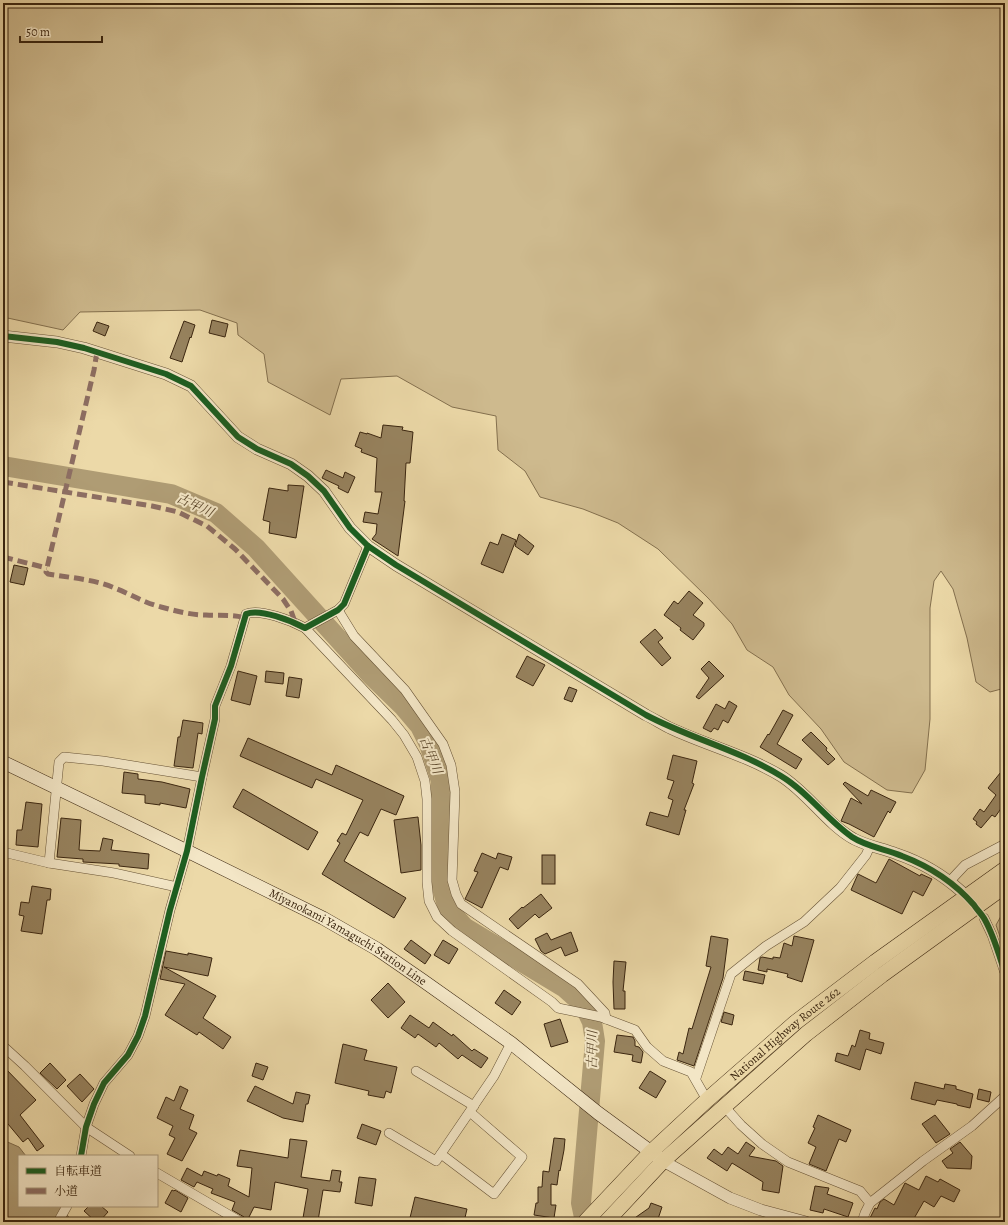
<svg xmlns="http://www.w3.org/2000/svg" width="1008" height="1225" viewBox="0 0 1008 1225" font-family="Alegreya,'Noto Serif JP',serif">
  <rect width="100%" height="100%" fill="#ecd9a8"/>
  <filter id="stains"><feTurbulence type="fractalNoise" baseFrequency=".005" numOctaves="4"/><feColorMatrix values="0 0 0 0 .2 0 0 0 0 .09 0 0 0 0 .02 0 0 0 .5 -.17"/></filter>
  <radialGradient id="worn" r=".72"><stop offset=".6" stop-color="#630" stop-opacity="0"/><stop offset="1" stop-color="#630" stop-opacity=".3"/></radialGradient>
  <g fill="#ceba8e" stroke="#84704e">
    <polygon points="3,3 1005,3 1005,688 990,692 976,682 967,638 953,589 941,571 934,581 930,608 930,719 925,770 912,793 887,790 844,762 821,729 789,695 773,667 747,650 732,624 708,598 658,549 618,523 583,509 540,497 525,471 498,450 496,416 452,407 397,376 341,379 330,415 268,382 264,354 238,335 237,323 200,310 80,312 63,330 3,317"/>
    <polygon points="1005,909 1005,951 996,925"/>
  </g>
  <polygon fill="#af9c74" stroke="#806c4c" points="3,1140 19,1147 26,1156 19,1156 19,1206 61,1206 72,1222 12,1222 3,1211"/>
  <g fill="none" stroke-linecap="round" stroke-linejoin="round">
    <polyline stroke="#af9c74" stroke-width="20" points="3,466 171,494 216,513 256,548 371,675 403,706 420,726 429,744 441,781 441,844 442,887 448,909 464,927 565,988 584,1005 592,1022 595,1041 581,1203 585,1222"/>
  </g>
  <g fill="#97835f" stroke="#3a250f">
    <polygon points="212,320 228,324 225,337 209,333"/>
    <polygon points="184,321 195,325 191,338 190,337 182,362 170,358"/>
    <polygon points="97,322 109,326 105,336 93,331"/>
    <polygon points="383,425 403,427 402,430 413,432 410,463 406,463 404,501 405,501 398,556 372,539 376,534 377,524 363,522 365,512 378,514 382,492 375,492 377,458 361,452 362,449 355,446 360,432 367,434 367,433 381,438"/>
    <polygon points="326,470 343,478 345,472 355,477 348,493 338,488 339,486 322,478"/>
    <polygon points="288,485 304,486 296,538 269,533 270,522 263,520 269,488 288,491"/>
    <polygon points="502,534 516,540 503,573 481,564 490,542 498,545"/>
    <polygon points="519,534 534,546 528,555 515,546"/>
    <polygon points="14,565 28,568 24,585 10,582"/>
    <polygon points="689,591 703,603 693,615 704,623 704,626 693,640 680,630 681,628 664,615 674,601 678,604"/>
    <polygon points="655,629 663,638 658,642 671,658 662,666 640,642"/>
    <polygon points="527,656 545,665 533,686 516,677"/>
    <polygon points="709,661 724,676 699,699 696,697 709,678 701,669"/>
    <polygon points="238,671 257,676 250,705 231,700"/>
    <polygon points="266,671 284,673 283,684 265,682"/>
    <polygon points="289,677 302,679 299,698 286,696"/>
    <polygon points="569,687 577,690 572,702 564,699"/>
    <polygon points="729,701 737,706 728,723 723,720 718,730 714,728 711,732 703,728 716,704 725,709"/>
    <polygon points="783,710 793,715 777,744 802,759 796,769 760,747 768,734 769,735"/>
    <polygon points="183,720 203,723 202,734 198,733 193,768 174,766 178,737 180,737"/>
    <polygon points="811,732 827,748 826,750 835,759 828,765 802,740"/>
    <polygon points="248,738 332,775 336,765 404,796 396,815 381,809 368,836 360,832 344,861 406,898 394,918 322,874 340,843 337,841 342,833 346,835 363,800 316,779 312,788 240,756"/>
    <polygon points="673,755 697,761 692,783 694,784 684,810 686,810 679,835 646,825 650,812 668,817 673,800 668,798 674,781 667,779"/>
    <polygon points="1005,767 1005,803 995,817 992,815 981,828 976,824 977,822 973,819 980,809 984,812 996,795 988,788"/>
    <polygon points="124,772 138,774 138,779 162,782 190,789 186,808 160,803 160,805 145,803 145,795 122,793"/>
    <polygon points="845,782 868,796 871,790 896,802 890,813 888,811 874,837 849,824 841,821 851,798 862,804 843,784"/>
    <polygon points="243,789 318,832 308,850 233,807"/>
    <polygon points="26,802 42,804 38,847 16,845 17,830 22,830"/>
    <polygon points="418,817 421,845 421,870 401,873 394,820"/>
    <polygon points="61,818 81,820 79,850 100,851 103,838 113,840 111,850 149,854 148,869 119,866 119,864 83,862 83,859 57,857"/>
    <polygon points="482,853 496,859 498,853 512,857 508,870 500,867 482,908 465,899 478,872 474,871"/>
    <rect x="542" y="855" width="13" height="29"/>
    <polygon points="889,859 920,876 921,874 932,879 923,896 913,891 902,914 851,890 858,874 876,883"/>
    <polygon points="32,886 51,889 50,900 47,900 42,934 21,931 24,916 19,915 21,902 29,903"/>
    <polygon points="541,894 552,908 539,918 535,914 518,929 509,919 522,907 523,908"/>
    <polygon points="571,932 578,951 565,956 561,947 545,954 541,951 535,939 547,933 551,940"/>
    <polygon points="711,936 728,939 723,978 694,1066 677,1060 679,1052 683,1054 689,1028 692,1029 711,967 706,966"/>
    <polygon points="794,936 814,940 802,982 787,977 788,974 767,969 767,972 758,970 760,958 762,957 773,959 773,957 780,958 784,943 792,946"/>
    <polygon points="411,940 431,955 425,964 404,949"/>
    <polygon points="443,940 458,949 449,964 434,955"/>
    <polygon points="166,951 188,955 188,953 212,958 208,976 164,967 216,996 203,1018 231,1037 223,1049 199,1032 197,1035 165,1015 185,984 160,979"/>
    <polygon points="614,961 626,962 623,991 625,991 625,1009 614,1009 613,982"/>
    <polygon points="745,971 765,975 763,984 743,980"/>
    <polygon points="388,983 405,1002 388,1018 371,1000"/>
    <polygon points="504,990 521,1002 512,1015 495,1003"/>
    <polygon points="724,1012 734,1015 732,1025 721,1022"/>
    <polygon points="410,1015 429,1028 433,1022 452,1036 453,1034 472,1051 474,1049 488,1058 481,1068 462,1055 458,1059 439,1043 436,1047 418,1034 415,1038 401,1028"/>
    <polygon points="560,1019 568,1042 551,1047 544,1024"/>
    <polygon points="860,1030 870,1033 869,1039 884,1043 881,1054 866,1049 860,1070 835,1061 837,1053 848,1056 852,1045 855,1047"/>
    <polygon points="617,1035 633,1037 635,1041 635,1046 639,1047 643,1052 641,1063 632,1061 633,1055 614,1052"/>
    <polygon points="343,1044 367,1050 364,1060 397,1067 391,1093 386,1091 384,1098 368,1095 369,1091 335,1083"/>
    <polygon points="50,1063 66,1080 57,1089 40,1073"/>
    <polygon points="256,1063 268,1067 263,1080 252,1076"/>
    <polygon points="3,1066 36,1100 20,1115 44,1146 37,1151 28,1138 23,1142 3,1118"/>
    <polygon points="650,1071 666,1081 656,1098 639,1088"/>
    <polygon points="80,1074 94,1089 82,1102 67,1086"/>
    <polygon points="915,1082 944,1089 945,1084 956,1086 956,1089 973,1094 970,1108 957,1105 957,1104 937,1100 935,1105 911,1099"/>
    <polygon points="180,1086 188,1090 180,1109 194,1115 189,1129 197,1133 182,1161 167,1154 175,1138 169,1135 173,1126 157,1118 166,1097 174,1101"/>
    <polygon points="255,1086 293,1104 296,1092 310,1095 308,1104 306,1104 303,1122 283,1118 247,1101"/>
    <polygon points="979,1089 991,1092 989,1102 977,1099"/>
    <polygon points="818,1115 851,1130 846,1142 839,1139 826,1171 809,1164 816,1147 808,1143 815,1128 813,1127"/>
    <polygon points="935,1115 950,1134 936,1143 922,1124"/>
    <polygon points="362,1124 381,1131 376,1145 357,1138"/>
    <polygon points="554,1138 565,1139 564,1150 560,1171 559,1170 557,1185 551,1184 551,1205 556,1205 554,1218 534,1215 536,1203 538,1203 538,1187 542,1187 543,1171 549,1172"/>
    <polygon points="290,1139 307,1141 301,1177 330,1181 332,1170 341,1171 339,1182 342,1182 340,1192 323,1190 318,1221 303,1218 308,1189 275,1182 271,1210 254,1207 247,1221 244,1217 232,1210 235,1202 211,1193 213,1189 197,1182 194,1187 181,1180 187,1168 202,1176 204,1171 217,1176 218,1174 230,1179 228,1186 249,1197 252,1168 237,1166 240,1150 288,1158"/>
    <polygon points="746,1142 755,1148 749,1156 776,1161 783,1166 779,1193 762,1190 763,1182 732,1163 727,1171 707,1158 714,1149 722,1155 728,1147 738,1154"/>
    <polygon points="960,1142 972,1156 971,1169 947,1168 942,1161 953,1153 950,1149"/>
    <polygon points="926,1176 938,1182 940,1179 960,1190 954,1202 941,1196 934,1207 924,1201 912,1222 874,1222 869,1220 875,1208 877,1209 880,1202 884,1199 894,1205 905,1183 919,1190"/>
    <polygon points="359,1177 376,1179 372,1206 355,1203"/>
    <polygon points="815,1186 829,1188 827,1194 853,1203 848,1217 824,1209 823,1213 810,1210"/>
    <polygon points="172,1190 174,1191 175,1190 188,1198 181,1212 165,1203"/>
    <polygon points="415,1197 467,1209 464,1222 409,1222"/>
    <polygon points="651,1203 662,1207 657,1222 629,1222 649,1208"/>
    <polygon points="89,1206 101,1206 108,1212 99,1222 96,1222 84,1211"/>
  </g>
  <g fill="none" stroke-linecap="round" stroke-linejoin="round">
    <defs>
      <g id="minor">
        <polyline points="338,610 354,636 405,690 443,744 451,765 455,792 452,880 456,894 461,904 578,984 605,1013 606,1019"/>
        <polyline points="305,628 392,720 404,735 417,757 425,781 427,799 427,882 429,901 437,917 452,931 552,1002 558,1008 601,1017 635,1030 647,1047 663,1061 691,1072 707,1100"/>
        <polyline points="3,852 49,863 114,873 177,887"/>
        <polyline points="49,863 59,762 64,757 103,761 202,777"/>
        <polyline points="950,881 965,865 1005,844"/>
        <polyline points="984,918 992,935 1005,973"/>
        <polyline points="3,1046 25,1066 86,1127 130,1156"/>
        <polyline points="416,1071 474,1106"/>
        <polyline points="696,1078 731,974 766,946 804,922 840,888 866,855 870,846"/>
        <polyline points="724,1106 741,1125 762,1144 788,1162 860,1191 870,1203"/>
        <polyline points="389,1133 436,1161 494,1076 511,1043"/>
        <polyline points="441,1154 494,1194 522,1157 470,1112"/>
        <path d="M81 1156 86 1127 94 1104 104 1083 128 1055 138 1036 145 1016 170 910 187 851 202 777 215 719V706L231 666 246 614C260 608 292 621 305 628L338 610 344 604 368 546"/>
        <polyline points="157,1173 241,1222"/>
        <polyline points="58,1222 67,1206"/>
        <polyline points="862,1222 865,1213 870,1203 923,1161 972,1126 1005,1096"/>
      </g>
      <g id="tertiary">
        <path d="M3 336 57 342 84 348 166 374 191 386 238 437 257 449 291 464 308 476 324 491 350 528 368 546 396 565 646 715C654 719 662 724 670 728 706 745 746 755 781 776 808 793 827 824 854 839 870 847 882 848 897 854 921 862 943 875 962 892"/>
        <polyline points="663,1161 730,1198 761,1210 806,1222"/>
      </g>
      <g id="secondary">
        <path id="s1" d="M3 762 187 851 323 918 377 949 422 980 511 1043 598 1113 658 1157"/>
      </g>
      <g id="trunk">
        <path id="s2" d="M585 1222 651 1152 707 1100 796 1022 875 962 1005 869"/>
        <polyline points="606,1222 663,1161 806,1034 882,975 1005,886"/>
      </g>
    </defs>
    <use href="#minor" stroke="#665235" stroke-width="10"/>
    <use href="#tertiary" stroke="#665235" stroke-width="12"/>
    <use href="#secondary" stroke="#3a250f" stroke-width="14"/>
    <use href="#trunk" stroke="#3a250f" stroke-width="16"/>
    <use href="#minor" stroke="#f3e6c6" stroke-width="9"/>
    <use href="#tertiary" stroke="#f3e6c6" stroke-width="11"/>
    <use href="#secondary" stroke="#f3e6c6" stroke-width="13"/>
    <use href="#trunk" stroke="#ecd9a8" stroke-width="15"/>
    <g stroke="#8d6e63" stroke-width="5" stroke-dasharray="10 5" stroke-linecap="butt">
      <path d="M97 352 94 370 46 572 48 574C71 578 95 579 117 589 132 595 145 603 161 607 176 611 191 615 206 615 219 616 233 614 245 618"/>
      <polyline points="3,482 152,506 178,512 207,526 235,549 283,599 291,611 295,622"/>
      <polyline points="3,557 47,568"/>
    </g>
    <defs>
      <g id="cycleway">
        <path d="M3 336 57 342 84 348 166 374 191 386 238 437 257 449 291 464 308 476 324 491 350 528 368 546 396 565 646 715C689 738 739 750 781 776 808 792 826 819 852 837 867 847 886 849 902 856 931 867 954 882 974 905 977 910 982 914 985 920 994 936 999 955 1005 973"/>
        <path d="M81 1156 86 1127 94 1104 104 1083 128 1055 138 1036 145 1016 170 910 187 851 202 777 215 719V706L231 666 246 614C260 608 292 621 305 628L338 610 344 604 368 546"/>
      </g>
    </defs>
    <use href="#cycleway" stroke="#f3e6c6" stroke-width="8"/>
    <use href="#cycleway" stroke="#1b5e20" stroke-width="6"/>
  </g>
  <g text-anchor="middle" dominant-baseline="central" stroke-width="4" stroke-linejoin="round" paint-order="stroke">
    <g font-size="12" fill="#3a250f" stroke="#f3e6c6">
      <text stroke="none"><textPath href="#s1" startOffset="387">Miyanokami Yamaguchi Station Line</textPath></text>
      <text stroke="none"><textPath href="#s2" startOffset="275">National Highway Route 262</textPath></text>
    </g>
    <g font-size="13" font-style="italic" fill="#5d492d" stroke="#f3e6c6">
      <text transform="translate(195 505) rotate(25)">古甲川</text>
      <text transform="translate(431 755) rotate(68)">古甲川</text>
      <text transform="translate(592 1050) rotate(-89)">古甲川</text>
    </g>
  </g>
  <rect width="1008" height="1225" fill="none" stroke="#ecd9a8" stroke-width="16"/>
  <rect x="4" y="4" width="1000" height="1217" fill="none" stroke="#3a250f" stroke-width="2"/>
  <rect x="8" y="8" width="992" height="1209" fill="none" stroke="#3a250f"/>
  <rect x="18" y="1155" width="140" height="52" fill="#f3e6c6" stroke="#a9997d"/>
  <rect x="26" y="1168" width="20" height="6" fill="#1b5e20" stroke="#a9997d"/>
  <text x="54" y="1175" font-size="12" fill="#3a250f">自転車道</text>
  <rect x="26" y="1188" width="20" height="6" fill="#8d6e63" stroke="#a9997d"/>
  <text x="54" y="1195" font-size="12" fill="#3a250f">小道</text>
  <path d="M20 36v6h82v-6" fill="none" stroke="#3a250f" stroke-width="2"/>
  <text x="26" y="36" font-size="12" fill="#3a250f" stroke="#f3e6c6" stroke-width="3" paint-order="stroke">50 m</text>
  <rect width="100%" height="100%" filter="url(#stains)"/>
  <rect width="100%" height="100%" fill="url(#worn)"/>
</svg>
